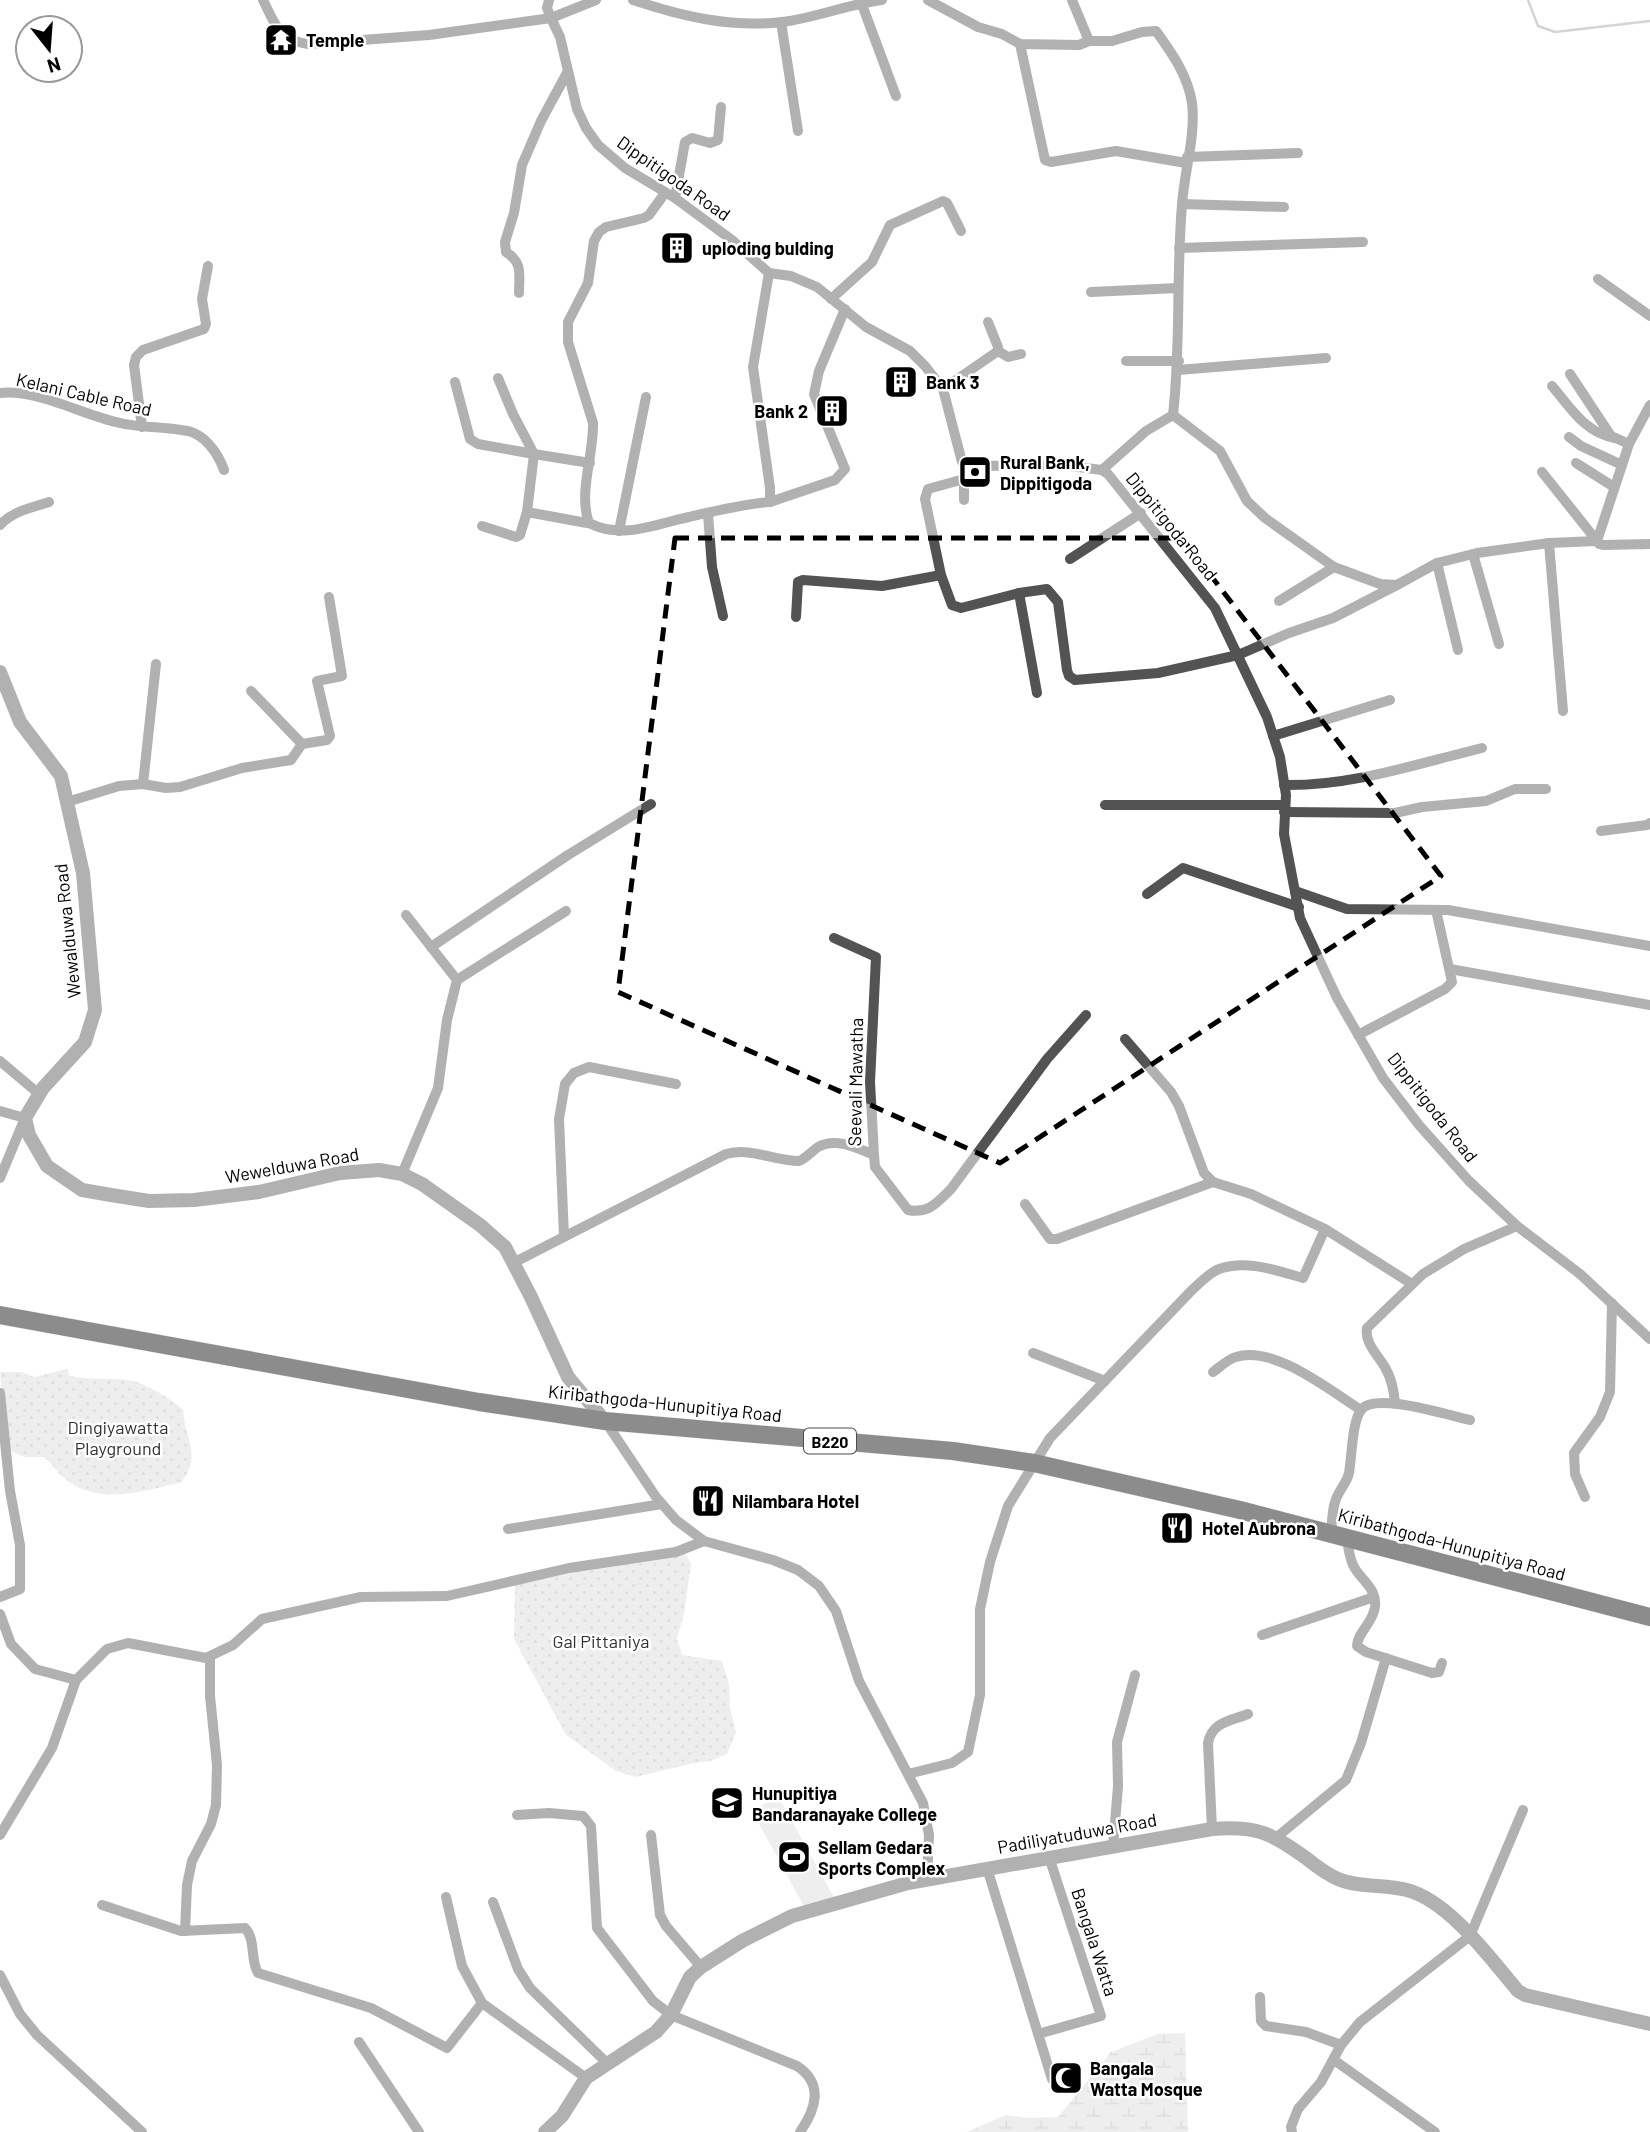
<svg xmlns="http://www.w3.org/2000/svg" width="1650" height="2132" viewBox="0 0 1650 2132" font-family="Barlow,sans-serif">
  <defs>
    <pattern id="wetland-marsh" width="20" height="14" patternUnits="userSpaceOnUse" patternTransform="scale(1.75)"><rect width="20" height="14" fill="#dadada"/><path d="M1 5h8M5 5V1M11 12h8M15 12V8" fill="none" stroke="#b9b9b9"/></pattern>
    <pattern id="park-dots" width="8" height="8" patternUnits="userSpaceOnUse" patternTransform="scale(1.75)"><rect width="8" height="8" fill="#dadada"/><path d="M2 2h.1M6 6h.1" fill="none" stroke="#b9b9b9" stroke-width="1.8" stroke-linecap="round"/></pattern>
  </defs>
  <rect width="100%" height="100%" fill="#fff"/>
  <polygon fill="url(#wetland-marsh)" points="1185,2033 1188,2132 967,2132 1006,2115 1028,2118 1058,2117 1111,2052 1158,2034"/>
  <g fill="url(#park-dots)">
    <path d="M67 1369 70 1376C90 1380 108 1378 127 1380 146 1382 168 1398 183 1409 185 1441 202 1453 182 1482 145 1491 95 1507 63 1477 56 1471 51 1463 44 1457H24L6 1449 0 1372H22L34 1377Z"/>
    <polygon points="683,1549 691,1564 684,1614 677,1638 682,1655 722,1661 729,1684 730,1708 736,1732 727,1754 710,1761 694,1763 636,1777 616,1771 566,1735 514,1639 515,1580"/>
  </g>
  <polygon fill="#dadada" points="778,1796 837,1903 807,1912 752,1811"/>
  <g fill="none" stroke-linecap="round" stroke-linejoin="round">
    <polyline stroke="#a1a1a1" stroke-width="2.5" points="1528,0 1538,26 1555,32 1650,21"/>
    <defs>
      <polyline id="primary" points="0,1315 479,1402 605,1421 953,1451 1034,1463 1240,1510 1650,1617"/>
    </defs>
    <use href="#primary" stroke="#dbdbdb" stroke-width="19"/>
    <g stroke="#535353" stroke-width="10">
      <path d="M263 0C275 24 278 40 308 44L429 35 551 18 560 37 577 109 586 128 598 145 625 168 675 198 732 240 769 273 791 276 817 287 866 327 910 351 925 366 943 389 962 462 972 466 1062 465 1102 470 1108 474 1215 608 1267 717 1280 757 1286 795 1284 834 1300 918 1337 998 1383 1078 1419 1125 1469 1181 1517 1226 1580 1274 1650 1339"/>
      <polyline points="549,0 547,8 551,18 596,0"/>
      <path d="M633 0C681 16 730 28 782 22 816 18 848 4 882 0"/>
      <path d="M928 0 978 27 1002 34 1020 44 1079 45 1089 41H1112L1142 32 1156 31C1172 53 1188 76 1192 103 1196 136 1184 172 1182 205 1176 275 1181 345 1173 415"/>
      <polyline points="1072,0 1089,41"/>
      <polyline points="861,2 896,96"/>
      <polyline points="781,22 798,131"/>
      <polyline points="1020,44 1045,160 1051,162 1116,151 1186,163"/>
      <polyline points="1187,157 1298,153"/>
      <path d="M665 193 649 215 644 218 606 227 599 232 594 241 588 283 568 322V342L593 423C594 455 578 492 589 523 622 540 655 524 689 517 715 511 743 504 770 502V488L753 367 769 273"/>
      <polyline points="675,198 685,142 692,138 710,143 718,140 721,107"/>
      <polyline points="1182,204 1284,207"/>
      <polyline points="1179,248 1363,242"/>
      <polyline points="1598,279 1650,316"/>
      <polyline points="1091,292 1178,288"/>
      <path d="M519 293C519 273 523 263 506 252L505 242 514 213 522 165 541 121 568 71"/>
      <polyline points="831,299 872,262 890,225 943,201 947,203 961,231"/>
      <polyline points="998,351 1008,357 1021,354"/>
      <polyline points="1126,361 1179,361"/>
      <polyline points="1178,370 1326,358"/>
      <polyline points="1570,374 1611,436 1629,444"/>
      <polyline points="498,378 513,414 534,454 590,463"/>
      <polyline points="455,382 470,439 478,444 534,454 527,512 587,523"/>
      <path d="M1552 386C1571 408 1585 433 1615 438"/>
      <polyline points="943,389 998,351 998,347 988,322"/>
      <path d="M0 393C38 389 82 415 120 423 139 428 180 427 194 433 209 440 219 456 224 470"/>
      <polyline points="142,427 134,365 136,357 143,350 204,329 206,324 202,299 208,266"/>
      <polyline points="1569,437 1581,446 1622,465"/>
      <polyline points="1576,463 1614,487"/>
      <polyline points="1102,470 1146,431 1173,415 1220,451 1247,501 1265,518 1334,567 1380,584 1397,585 1437,563 1477,553 1549,543 1597,541 1599,544 1603,545 1650,544"/>
      <polyline points="1542,472 1597,541"/>
      <polyline points="964,475 964,500"/>
      <polyline points="964,479 928,489 925,499 941,575 952,605 961,608 1019,593 1047,589 1058,602 1067,670 1069,676 1075,680 1158,673 1238,655 1289,633 1333,618 1397,585"/>
      <polyline points="770,502 835,480 845,469 814,394 819,371 845,309"/>
      <polyline points="708,514 712,567 723,616"/>
      <path d="M0 525C13 511 31 508 49 502"/>
      <polyline points="482,526 516,537 520,535 527,512"/>
      <polyline points="619,531 646,397"/>
      <polyline points="1597,541 1629,444 1650,405"/>
      <polyline points="1549,543 1563,711"/>
      <polyline points="1473,554 1499,644"/>
      <polyline points="1070,559 1141,513"/>
      <polyline points="1437,563 1458,650"/>
      <polyline points="1019,593 1037,693"/>
      <polyline points="1279,601 1334,567"/>
      <polyline points="796,617 798,582 803,580 882,586 941,575"/>
      <polyline points="251,691 302,744"/>
      <polyline points="1273,736 1390,700"/>
      <polyline points="143,784 156,664"/>
      <path d="M1284 785C1353 786 1416 764 1482 748"/>
      <polyline points="67,802 119,786 143,784 166,788 180,787 242,768 291,760 302,744 327,740 330,736 317,681 342,676 329,597"/>
      <polyline points="1105,805 1285,805"/>
      <polyline points="1284,812 1395,813 1422,807 1486,801 1515,789 1546,789"/>
      <polyline points="1601,831 1647,825 1650,823"/>
      <polyline points="1295,891 1347,909 1448,910 1650,946"/>
      <polyline points="1147,894 1183,868 1299,907"/>
      <polyline points="431,947 568,855 651,804"/>
      <polyline points="1450,969 1650,1005"/>
      <polyline points="457,980 566,911"/>
      <polyline points="1358,1035 1445,989 1452,982 1436,910"/>
      <polyline points="1125,1039 1171,1092 1179,1106 1204,1173 1213,1182 1251,1194 1325,1229"/>
      <polyline points="0,1061 39,1094"/>
      <polyline points="0,1111 25,1118 0,1178"/>
      <path d="M874 1155 875 1167 908 1210C928 1214 937 1203 951 1189L1047 1059 1086 1015"/>
      <polyline points="402,1174 438,1088 447,1020 457,980 406,915"/>
      <polyline points="1025,1204 1050,1239 1057,1239 1213,1182"/>
      <polyline points="564,1236 559,1119 565,1084 574,1073 589,1067 676,1084"/>
      <path d="M513 1263 726 1154C752 1147 773 1161 799 1161 806 1158 811 1152 818 1147 836 1137 857 1148 874 1155L870 1082 876 957 834 938"/>
      <polyline points="1033,1353 1105,1381"/>
      <path d="M1213 1372C1220 1367 1228 1359 1236 1357 1274 1345 1329 1390 1361 1410"/>
      <polyline points="0,1393 10,1491 20,1545 20,1589 0,1597"/>
      <path d="M1395 1403C1394 1391 1392 1380 1386 1369 1379 1356 1364 1343 1367 1328L1423 1274 1464 1249 1517 1226"/>
      <polyline points="605,1421 656,1497 676,1520 704,1541 773,1560 798,1570 819,1586 836,1611 859,1681 923,1803 929,1835 927,1880"/>
      <polyline points="1585,1497 1575,1474 1574,1453 1600,1417 1610,1392 1612,1303"/>
      <polyline points="508,1529 662,1504"/>
      <path d="M1331 1534C1332 1523 1332 1511 1335 1502 1338 1491 1347 1483 1349 1473 1352 1456 1352 1422 1361 1410 1374 1391 1450 1416 1470 1420"/>
      <path d="M1347 1538C1348 1547 1349 1556 1353 1565 1360 1580 1377 1587 1375 1607 1373 1623 1357 1633 1357 1646L1366 1652 1432 1673 1439 1672 1442 1663"/>
      <polyline points="0,1614 11,1644 35,1669 76,1680 107,1649 128,1643 206,1658 233,1645 262,1619 361,1597 447,1596 569,1568 676,1552 704,1541"/>
      <polyline points="1262,1635 1374,1597"/>
      <path d="M908 1774 952 1763 968 1752 980 1695V1609L990 1562 1008 1506 1050 1438 1192 1290C1200 1283 1210 1272 1219 1269 1247 1259 1277 1271 1303 1278L1325 1229 1412 1284"/>
      <path d="M517 1815 549 1813 583 1816 591 1826 597 1928 653 2001 671 2015 797 2066C824 2084 816 2109 800 2132"/>
      <path d="M1212 1829 1208 1743C1212 1722 1230 1721 1248 1714"/>
      <polyline points="0,1835 52,1748 76,1680"/>
      <polyline points="651,1835 660,1915 666,1926 701,1967"/>
      <polyline points="1277,1837 1346,1780 1361,1743 1386,1658"/>
      <polyline points="1113,1847 1118,1786 1117,1742 1135,1675"/>
      <polyline points="987,1868 1052,2079"/>
      <polyline points="446,1897 462,1966 482,2003 586,2078"/>
      <polyline points="493,1902 518,1969 530,1988 608,2064"/>
      <path d="M102 1905 181 1931 245 1928C256 1939 250 1960 258 1973L371 2008 447 2048 482 2003"/>
      <polyline points="185,1931 187,1885 192,1861 211,1824 216,1805 217,1765 210,1696 210,1657"/>
      <polyline points="0,1975 20,2014 37,2035 142,2132"/>
      <polyline points="1260,1997 1261,2021 1266,2026 1306,2032 1341,2045"/>
      <polyline points="1038,2034 1101,2016 1049,1857"/>
      <polyline points="359,2042 419,2132"/>
      <polyline points="1334,2060 1435,2132"/>
      <polyline points="1292,2132 1291,2127 1298,2109 1321,2082 1341,2045 1360,2022 1470,1936 1523,1810"/>
    </g>
    <g stroke="#535353" stroke-width="14">
      <polyline points="0,672 20,722 61,776 83,873 95,1010 85,1042 43,1088 25,1118 29,1135 47,1166 82,1190 111,1195 149,1201 194,1200 259,1192 340,1173 379,1170 402,1174 422,1184 480,1225 505,1247 531,1297 568,1377 605,1421"/>
      <path d="M545 2132 562 2116 586 2078 656 2032 671 2015 690 1977 701 1967 742 1941 792 1916 908 1883 1212 1829C1257 1825 1270 1833 1306 1858 1316 1866 1326 1874 1338 1879 1359 1888 1385 1884 1407 1890 1449 1901 1490 1958 1518 1991L1525 1995 1650 2024"/>
    </g>
    <use href="#primary" stroke="#000" stroke-width="18"/>
  </g>
  <path d="M0 0H1650V2132H0ZM675 538H1182L1441 876 1000 1163 618 992Z" fill="#fff" fill-opacity=".55" fill-rule="evenodd"/>
  <path fill="none" stroke="#000" stroke-width="5" stroke-dasharray="14 9" stroke-linejoin="round" d="M675 538H1182L1441 876 1000 1163 618 992Z"/>
  <defs>
    <symbol id="temple-square" viewBox="-11 -11 22 22"><rect x="-9" y="-9" width="18" height="18" rx="4" fill="#000" stroke="#fff"/><path d="M0-6L5-2H3V0L6.5 2.5H4V6H1.5V3h-3V6H-4V2.5H-6.5L-3 0V-2H-5Z" fill="#fff"/></symbol>
    <symbol id="building-square" viewBox="-11 -11 22 22"><rect x="-9" y="-9" width="18" height="18" rx="4" fill="#000" stroke="#fff"/><path d="M-4-6H4V6H1V3H-1V6H-4ZM-2.5-4.3h1.7v1.8h-1.7ZM.8-4.3h1.7v1.8H.8ZM-2.5-1h1.7V.8h-1.7ZM.8-1h1.7V.8H.8Z" fill="#fff"/></symbol>
    <symbol id="bank-square" viewBox="-11 -11 22 22"><rect x="-9" y="-9" width="18" height="18" rx="4" fill="#000" stroke="#fff"/><path d="M-6-4H6V4H-6ZM0-2.3a2.3 2.3 0 1 0 0 4.6a2.3 2.3 0 1 0 0-4.6Z" fill="#fff"/></symbol>
    <symbol id="restaurant-square" viewBox="-11 -11 22 22"><rect x="-9" y="-9" width="18" height="18" rx="4" fill="#000" stroke="#fff"/><path d="M-5-6h1v4h1v-4h1v4h1v-4h1v5L-1.5 .5V6h-2V.5L-5-1ZM5-6V6H3V1.5H1.5Q1.5-4 5-6Z" fill="#fff"/></symbol>
    <symbol id="school-square" viewBox="-11 -11 22 22"><rect x="-9" y="-9" width="18" height="18" rx="4" fill="#000" stroke="#fff"/><path d="M0-5L7-2L0 1L-7-2ZM-4 1L0 2.5L4 1V4Q0 6-4 4Z" fill="#fff"/></symbol>
    <symbol id="stadium-square" viewBox="-11 -11 22 22"><rect x="-9" y="-9" width="18" height="18" rx="4" fill="#000" stroke="#fff"/><path d="M0-5a6.5 5 0 1 0 0 10a6.5 5 0 1 0 0-10ZM-3.5-1.8h7v3.6h-7Z" fill="#fff"/></symbol>
    <symbol id="mosque-square" viewBox="-11 -11 22 22"><rect x="-9" y="-9" width="18" height="18" rx="4" fill="#000" stroke="#fff"/><path d="M3.5-4.9A6 6 0 1 0 3.5 4.9A5 5 0 1 1 3.5-4.9Z" fill="#fff"/></symbol>
  </defs>
  <g fill-rule="evenodd">
    <use href="#temple-square" x="262" y="21" width="38" height="38"/>
    <use href="#building-square" x="658" y="229" width="38" height="38"/>
    <use href="#building-square" x="882" y="363" width="38" height="38"/>
    <use href="#building-square" x="813" y="392" width="38" height="38"/>
    <use href="#bank-square" x="956" y="453" width="38" height="38"/>
    <use href="#restaurant-square" x="689" y="1482" width="38" height="38"/>
    <use href="#restaurant-square" x="1158" y="1509" width="38" height="38"/>
    <use href="#school-square" x="708" y="1784" width="38" height="38"/>
    <use href="#stadium-square" x="775" y="1838" width="38" height="38"/>
    <use href="#mosque-square" x="1047" y="2059" width="38" height="38"/>
  </g>
  <g text-anchor="middle" dominant-baseline="central" stroke-width="5" stroke-linejoin="round" paint-order="stroke">
    <rect fill="#fff" stroke="#4c4c4c" stroke-width="2" x="804" y="1428.5" width="52" height="25" rx="5"/>
    <g font-size="16" font-weight="bold" fill="#000">
      <text x="830" y="1441">B220</text>
    </g>
    <g font-size="18" font-weight="bold" fill="#000" stroke="#fff" text-anchor="start">
      <text x="306" y="40">Temple</text>
      <text x="702" y="248">uploding bulding</text>
      <text x="926" y="382">Bank 3</text>
      <text x="808" y="411" text-anchor="end">Bank 2</text>
      <text x="1000" y="462">Rural Bank,<tspan x="1000" dy="21">Dippitigoda</tspan></text>
      <text x="732" y="1501">Nilambara Hotel</text>
      <text x="1202" y="1528">Hotel Aubrona</text>
      <text x="752" y="1793">Hunupitiya<tspan x="752" dy="21">Bandaranayake College</tspan></text>
      <text x="818" y="1847">Sellam Gedara<tspan x="818" dy="21">Sports Complex</tspan></text>
      <text x="1090" y="2068">Bangala<tspan x="1090" dy="21">Watta Mosque</tspan></text>
    </g>
    <g font-size="18" fill="#000" stroke="#fff">
      <text transform="translate(674 178) rotate(35)">Dippitigoda Road</text>
      <text transform="translate(84 394) rotate(13)">Kelani Cable Road</text>
      <text transform="translate(1172 526) rotate(51)">Dippitigoda Road</text>
      <text transform="translate(67 931) rotate(-96)">Wewalduwa Road</text>
      <text transform="translate(855 1082) rotate(-89)">Seevali Mawatha</text>
      <text transform="translate(1433 1107) rotate(52)">Dippitigoda Road</text>
      <text transform="translate(292 1165) rotate(-10)">Wewelduwa Road</text>
      <text transform="translate(665 1403) rotate(6)">Kiribathgoda-Hunupitiya Road</text>
      <text transform="translate(1452 1544) rotate(15)">Kiribathgoda-Hunupitiya Road</text>
      <text transform="translate(1077 1833) rotate(-10)">Padiliyatuduwa Road</text>
      <text transform="translate(1095 1942) rotate(72)">Bangala Watta</text>
    </g>
    <g font-size="18" fill="#313131" stroke="#fff">
      <text x="118" y="1427">Dingiyawatta<tspan x="118" dy="21">Playground</tspan></text>
      <text x="601" y="1641">Gal Pittaniya</text>
    </g>
  </g>
  <g transform="translate(49 49) rotate(163)"><circle r="33" fill="#ffffff" stroke="#999999" stroke-width="2"/>
  <path d="M0-5L12 26L0 18L-12 26Z" fill="#000000"/>
  <text y="-10" font-size="19" font-weight="bold" text-anchor="middle" fill="#000000">N</text>
  </g>
</svg>
